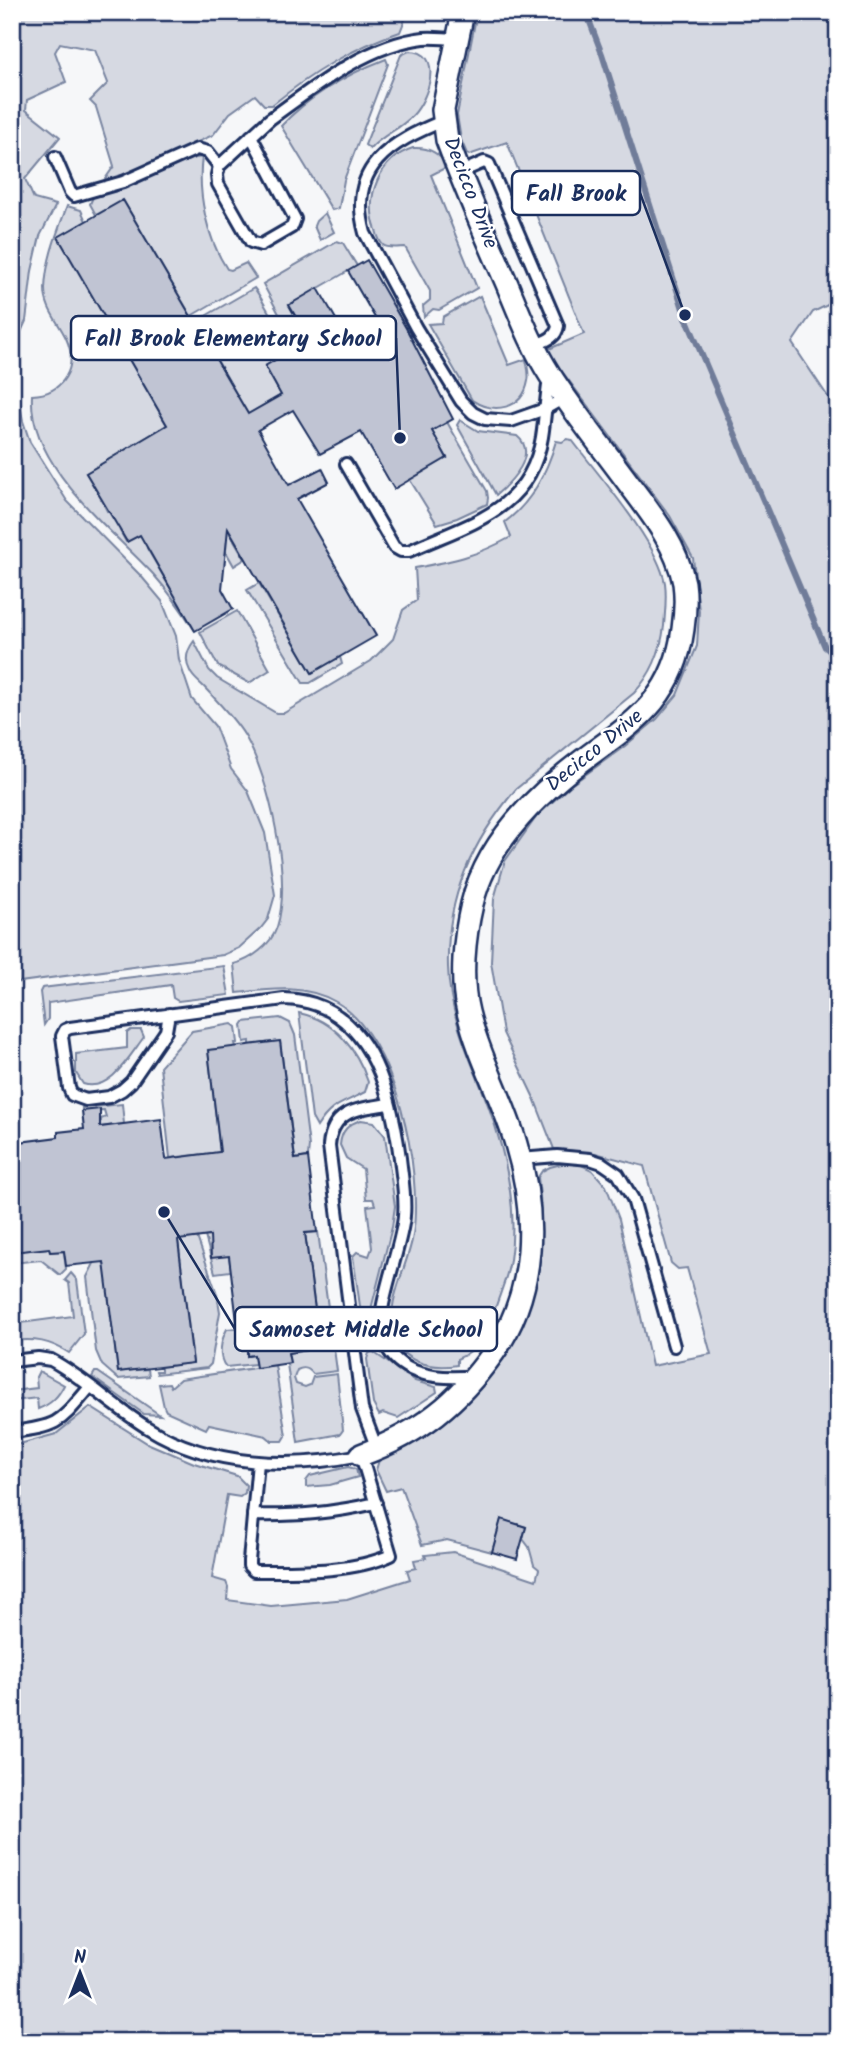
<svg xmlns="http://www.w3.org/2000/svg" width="850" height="2054" viewBox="0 0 850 2054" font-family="Kalam,sans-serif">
  <rect width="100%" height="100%" fill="#f6f7f9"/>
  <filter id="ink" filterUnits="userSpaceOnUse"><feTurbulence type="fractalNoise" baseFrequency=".0143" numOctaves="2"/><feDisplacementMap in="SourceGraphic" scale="14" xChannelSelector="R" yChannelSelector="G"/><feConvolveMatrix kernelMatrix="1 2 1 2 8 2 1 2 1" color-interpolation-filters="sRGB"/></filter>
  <g filter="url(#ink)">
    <g fill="#d6d9e2" stroke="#7884a0" stroke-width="2">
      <path d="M12 12H408L400 32C351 48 312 73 272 105H264L255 95 230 113 213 135 132 172 103 182 114 166 96 107 90 101 108 83 95 50 60 43 55 52 66 82 27 100 26 110 60 137 25 179 34 199 56 205 40 236 32 271 26 321 16 343 14 370 23 421 30 442 67 501 141 576 162 601 176 636 179 660 192 699 215 726 231 769 248 791 265 833 275 895 268 919 261 928 239 948 223 955 12 983V323L15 321H12Z"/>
      <path d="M477 12H838V300L813 312 792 343 836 409 838 418V2042H12V1446L56 1434 90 1407 147 1443 194 1463 237 1476 246 1485 245 1493 240 1497 227 1495 212 1578 226 1582 228 1587 227 1600 271 1606 347 1599 410 1579 407 1570 416 1568 414 1560 426 1558 425 1555 453 1552 536 1580 539 1569 534 1565 529 1547 523 1539 526 1527 501 1520 492 1552 447 1540 422 1545 401 1487 386 1491 376 1470 379 1460C399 1448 422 1441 440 1426 520 1363 551 1276 538 1177L542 1171 550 1167 573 1161 592 1170 606 1186 619 1219 652 1366 711 1354 687 1268 678 1269 671 1263 644 1166 595 1153 554 1149 534 1098 503 1033 491 962 494 899 505 861 537 816 571 785 625 746 657 719 677 695 697 646 699 611 693 558 670 516 549 354V349L584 334 507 142 469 155 467 154 461 140 457 115Z"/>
      <path d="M409 51C445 51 428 99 413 115 401 129 383 134 370 149L365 145 401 55Z"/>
      <path d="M386 59 388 64 344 180 339 208 332 210 281 126C310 95 347 74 386 59Z"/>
      <path d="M413 148C428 147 439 152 446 165L445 168 431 175 477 288 439 310 433 309 424 317 423 306 430 300V291L405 247C399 247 388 249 383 245 380 242 377 234 376 230 364 197 379 159 413 148Z"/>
      <path d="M202 157C197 194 207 238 227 269L231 270 246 263 256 278 191 316 123 200 96 215 90 204 93 197 128 186 183 160Z"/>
      <path d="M67 206 81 210 86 221 59 237 167 425 86 473 108 502 104 505 107 511 112 509 124 529 120 531 126 542 174 516 181 526 147 548 195 631C182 610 169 592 153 574 110 528 28 465 32 395 63 394 79 367 66 338 58 321 45 309 45 289 46 260 57 233 67 206Z"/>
      <polygon points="325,213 334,232 320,240 314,226 316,221"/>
      <polygon points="337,241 343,243 357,266 289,305 303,330 292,332 286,327 263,284"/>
      <path d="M254 288C269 306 277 345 307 336L309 340 265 366 281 395 248 414 195 322Z"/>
      <path d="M480 296 509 365 526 359C527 366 530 374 528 381 523 410 493 414 472 400L428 324 442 323 443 317Z"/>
      <path d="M460 420 478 431 517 436C539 454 511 482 496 495L457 425Z"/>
      <polygon points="447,422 487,491 488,498 487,504 457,518 437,524 410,480 447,458 432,431"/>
      <path d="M567 439 572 440C599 476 657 541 665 583 667 598 665 612 664 626 661 652 651 675 634 693L516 789C472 842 446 897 448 967 449 1010 466 1050 482 1089 503 1142 519 1203 510 1260 508 1275 501 1291 496 1306 488 1327 480 1350 457 1359V1365C432 1369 399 1363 393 1333 386 1301 408 1266 413 1235 423 1171 396 1036 336 1002 304 984 271 989 237 993L234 964C251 960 271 945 277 927 292 879 270 779 245 736 234 718 218 702 204 687 199 682 192 677 190 671 184 660 187 650 194 641L209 670 217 678 276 713H284L371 661 393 639 403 610 417 600 415 568C453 561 477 556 511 537L505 522C532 502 547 472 556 441L562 442Z"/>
      <polygon points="216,509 245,559 234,566 216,534"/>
      <polygon points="259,583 312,673 340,657 342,664 310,683 303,683 247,590"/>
      <polygon points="237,611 270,670 249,683 218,666 200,632"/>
      <polygon points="224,966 229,995 178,1001 173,998 171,985 48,1003 48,1019 44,1025 40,992 42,988"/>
      <path d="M299 1013C334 1020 357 1049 368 1082L365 1092C343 1104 332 1103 317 1127L312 1118Z"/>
      <polygon points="280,1018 290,1023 295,1035 309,1146 308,1157 295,1159 280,1041 250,1045 250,1041 244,1042 242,1025 244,1022"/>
      <polygon points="232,1024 236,1027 238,1043 235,1043 236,1047 208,1050 220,1152 170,1158 160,1067 192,1031"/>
      <path d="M141 1030 144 1037C130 1055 110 1093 83 1084L76 1073V1054L127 1048V1033L131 1030Z"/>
      <polygon points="122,1104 124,1124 84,1129 84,1123 101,1121 101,1119 106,1117 104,1110 82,1111 82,1108"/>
      <path d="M361 1120 374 1122 385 1136 395 1206 392 1227 367 1325 363 1328 353 1256 357 1252 369 1256 372 1248 367 1206 375 1205 373 1199H366L363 1169 346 1158 340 1145C341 1131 348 1124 361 1120Z"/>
      <polygon points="318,1232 329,1315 316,1317 305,1233"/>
      <polygon points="231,1233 227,1244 231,1271 215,1273 205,1236"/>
      <polygon points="197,1237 217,1294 220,1312 211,1364 207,1368 157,1374 156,1371 161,1371 161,1367 193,1363 178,1240"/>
      <polygon points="103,1246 118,1372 148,1369 149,1376 118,1379 102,1365 96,1351 87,1277"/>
      <polygon points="49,1248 50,1252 64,1251 66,1269 60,1275 41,1260 12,1263 12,1252"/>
      <path d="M71 1273 77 1280 84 1334 69 1353C50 1341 35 1338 12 1341V1317L21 1323 73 1316 69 1283 65 1280Z"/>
      <path d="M330 1319 337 1371 313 1374C308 1367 303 1367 297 1370L294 1378 296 1384 305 1387 310 1385 313 1377 337 1374 343 1430 340 1434 298 1442 287 1364 290 1363 288 1353 320 1348 316 1321Z"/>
      <path d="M238 1328 240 1346 247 1350V1356L254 1355 255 1364 226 1367C217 1357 221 1340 227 1329Z"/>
      <polygon points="373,1352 415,1381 436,1387 437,1392 398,1418 383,1413 379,1415 373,1404 367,1359 369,1353"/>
      <polygon points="275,1365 286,1436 283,1441 272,1441 266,1436 209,1424 206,1429 166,1411 164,1407 159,1384 169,1383 171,1387 180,1379"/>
      <path d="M39 1371 64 1385C58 1397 51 1404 38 1409L37 1398 12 1401V1391L37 1388 36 1377Z"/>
      <polygon points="95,1372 98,1372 160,1415 144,1414 92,1377"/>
      <polygon points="348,1467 356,1469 358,1477 330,1485 306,1487 306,1481 310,1476"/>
    </g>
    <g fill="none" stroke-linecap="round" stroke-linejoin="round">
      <polyline stroke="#707c99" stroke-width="6" points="586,12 602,54 685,315 825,647 838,658"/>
    </g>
    <g fill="#c0c4d3" stroke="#1b2f5e" stroke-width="2">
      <polygon points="123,200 248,414 281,395 265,366 309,340 289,305 318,288 352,347 382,330 348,271 367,260 406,328 453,419 432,431 447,458 394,489 361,432 320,454 293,410 258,430 289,485 322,468 329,482 297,499 376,636 312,673 228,528 222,589 233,609 195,631 140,535 127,542 86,473 167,425 58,237"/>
      <polygon points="280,1041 295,1159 308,1157 317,1232 305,1233 320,1348 288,1353 290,1363 256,1368 254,1355 247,1356 247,1350 240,1346 229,1256 211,1258 210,1236 178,1240 193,1363 118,1372 104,1262 66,1266 64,1251 50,1252 49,1248 12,1252 12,1143 58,1137 58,1132 84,1129 82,1111 100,1109 100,1127 161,1119 166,1159 220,1152 208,1050"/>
      <polygon points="501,1519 526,1527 517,1559 492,1552"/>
    </g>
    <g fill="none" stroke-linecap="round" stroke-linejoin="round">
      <defs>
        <g id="service">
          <path d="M443 121C391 142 347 167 365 233L416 328 461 401 473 413 485 419 511 421 545 409 566 397"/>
          <path d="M251 136 295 219 292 227 261 245 251 242 218 184 217 175 219 166 270 119C314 87 368 44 424 38 435 37 446 39 457 39"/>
          <polyline points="55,157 70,192 74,196 123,182 197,149 208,152 219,166"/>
          <path d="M459 173 484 162 489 164 558 326C556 339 544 341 533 346"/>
          <path d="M346 464 394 547 401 551H409C467 524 530 512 542 437 545 418 546 398 549 378"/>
          <path d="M169 1014 166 1031 131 1082 122 1090 109 1097 86 1100 72 1095 69 1088 62 1036 65 1030 70 1028 284 999C368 1001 391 1089 400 1158 402 1177 406 1197 404 1216 402 1246 374 1312 382 1336 395 1377 438 1380 475 1376"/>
          <polyline points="520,1159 557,1156 590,1159 602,1163 618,1174 633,1199 674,1346"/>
          <polyline points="353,1341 383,1337"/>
          <path d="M12 1361 38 1358 51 1360C86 1379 115 1408 148 1428 211 1467 291 1469 361 1455L391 1555C352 1573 296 1571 254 1571L249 1566V1561L258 1462"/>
          <path d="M12 1432C60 1426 59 1423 90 1387"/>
          <path d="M377 1449 362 1409 329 1146C332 1109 359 1109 389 1104"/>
          <path d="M253 1515C297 1516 333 1513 376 1503"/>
        </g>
        <path id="minor" d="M361 1455C421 1432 457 1404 494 1352 537 1291 537 1213 516 1144 503 1099 479 1058 468 1012 460 979 464 938 472 904 484 853 520 812 559 779 616 730 672 713 683 629 685 615 686 597 684 583 677 547 654 517 632 488 605 451 575 414 550 375 532 347 520 315 507 284 486 236 465 189 447 140L443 110 463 12"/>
      </defs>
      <use href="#service" stroke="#1b2f5e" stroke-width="16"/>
      <use href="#minor" stroke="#1b2f5e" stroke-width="26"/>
      <use href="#service" stroke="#fff" stroke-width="10"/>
      <use href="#minor" stroke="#fff" stroke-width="21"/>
    </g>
  </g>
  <g text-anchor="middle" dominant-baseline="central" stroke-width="5" stroke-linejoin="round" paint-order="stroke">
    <g font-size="21" fill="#1b2f5e" stroke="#fff">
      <text transform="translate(470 193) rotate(69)">Decicco Drive</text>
      <text transform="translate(595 751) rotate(-39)">Decicco Drive</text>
    </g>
  </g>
  <path fill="none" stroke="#1b2f5e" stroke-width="2.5" d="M685 315L640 193M400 438L396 338M164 1212L235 1329"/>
  <g fill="#1b2f5e" stroke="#fff" stroke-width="2.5">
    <circle cx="685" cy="315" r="7"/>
    <circle cx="400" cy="438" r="7"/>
    <circle cx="164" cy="1212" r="7"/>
  </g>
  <g fill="#fff" stroke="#1b2f5e" stroke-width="2.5">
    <rect x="512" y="171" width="128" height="44" rx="7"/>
    <rect x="71" y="316" width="325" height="44" rx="7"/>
    <rect x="235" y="1307" width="262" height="44" rx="7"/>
  </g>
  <g font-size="23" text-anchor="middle" font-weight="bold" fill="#1b2f5e">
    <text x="576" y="201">Fall Brook</text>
    <text x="233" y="346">Fall Brook Elementary School</text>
    <text x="366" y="1337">Samoset Middle School</text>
  </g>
  <rect width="850" height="2054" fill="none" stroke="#fff" stroke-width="42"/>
  <rect x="21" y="21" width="808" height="2012" fill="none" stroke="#1b2f5e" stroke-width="2.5" filter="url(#ink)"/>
  <g transform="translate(80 1973)" stroke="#ffffff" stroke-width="5" paint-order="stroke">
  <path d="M0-5L12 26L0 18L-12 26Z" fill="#1b2f5e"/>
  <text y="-10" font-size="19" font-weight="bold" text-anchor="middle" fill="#1b2f5e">N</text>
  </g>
</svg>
